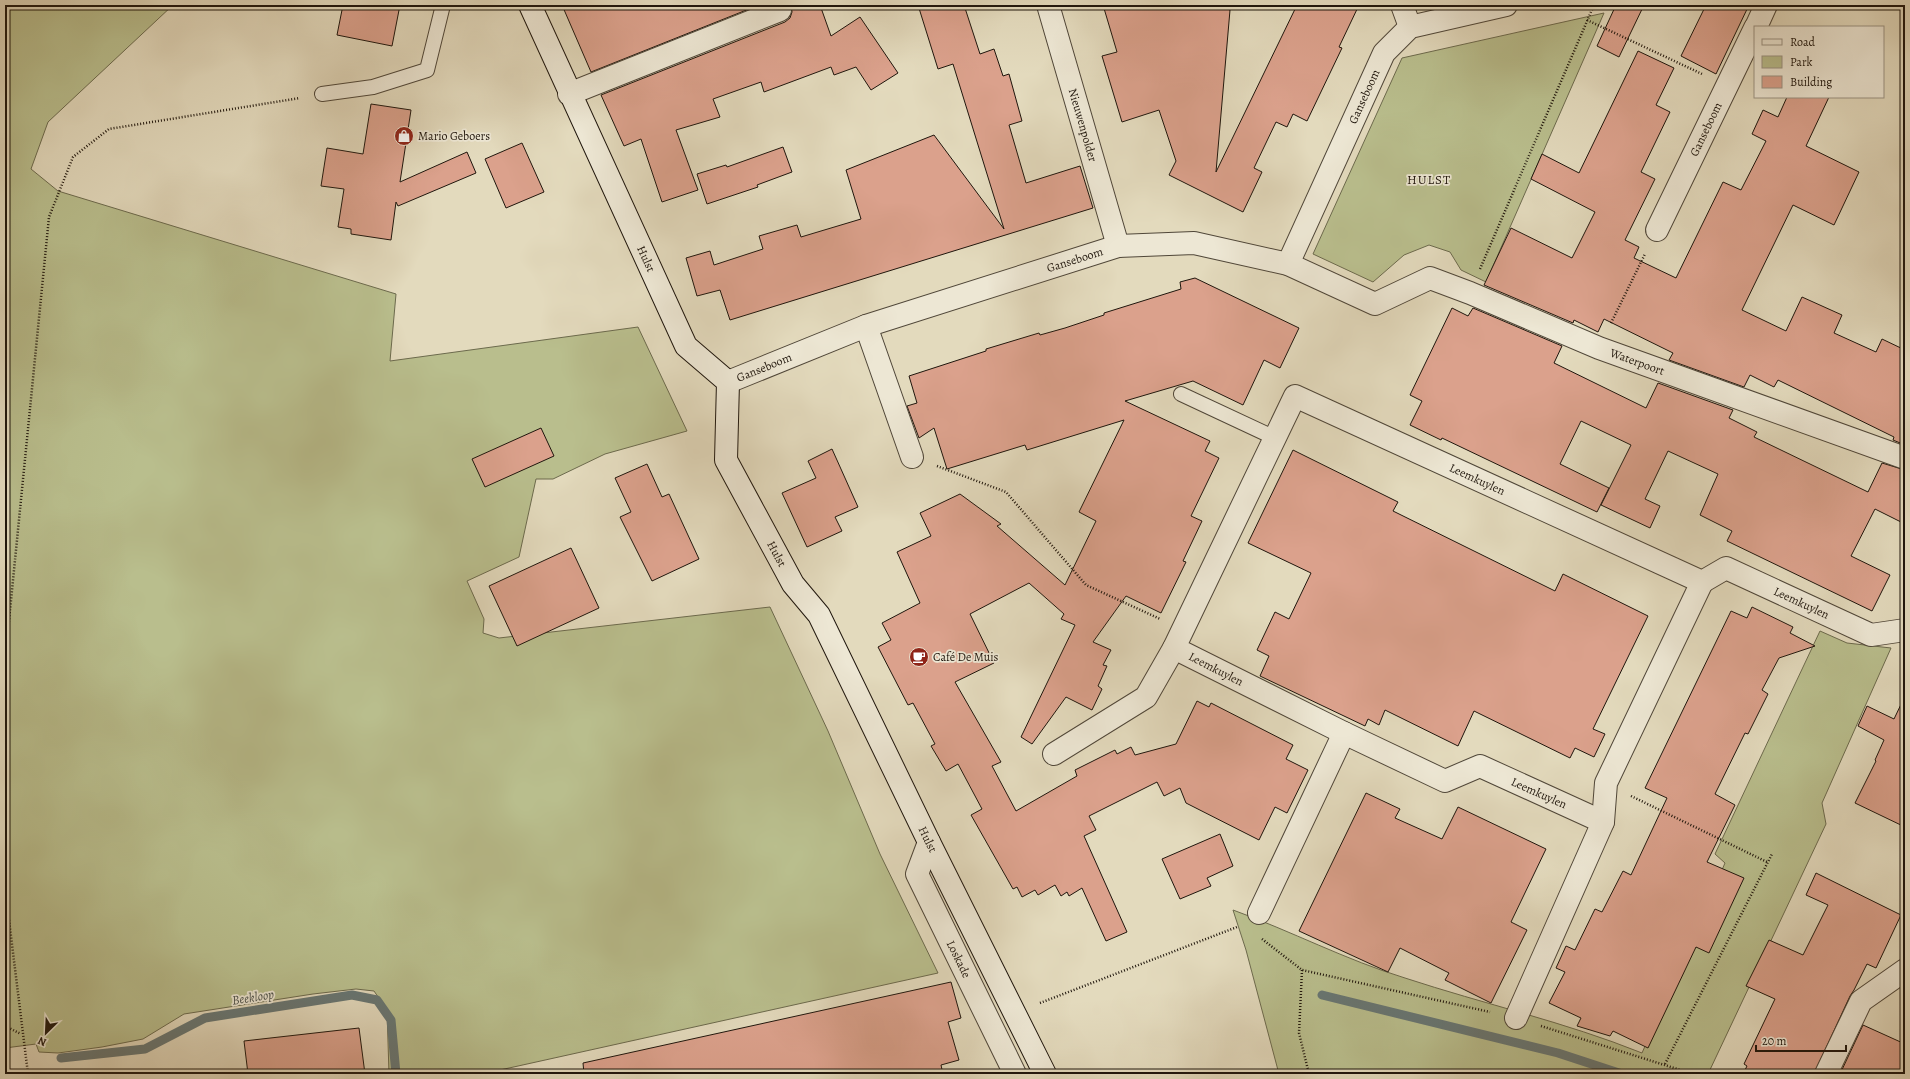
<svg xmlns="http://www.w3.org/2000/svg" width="1910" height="1079" viewBox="0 0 1910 1079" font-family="Alegreya,serif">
  <rect width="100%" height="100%" fill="#e3dabd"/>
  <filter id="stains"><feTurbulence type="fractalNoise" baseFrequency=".005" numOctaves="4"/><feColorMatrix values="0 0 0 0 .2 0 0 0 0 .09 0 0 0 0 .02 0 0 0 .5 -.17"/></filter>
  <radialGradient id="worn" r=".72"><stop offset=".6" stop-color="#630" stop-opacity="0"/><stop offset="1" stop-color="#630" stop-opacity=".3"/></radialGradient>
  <g fill="#b9be8d" stroke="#6c6a4d">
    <polygon points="5,5 173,5 48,122 31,169 58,191 396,294 390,361 638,327 687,431 605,454 553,479 536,479 519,557 467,581 484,619 483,633 499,638 770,607 828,731 880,854 938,973 482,1074 389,1074 387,1010 374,991 356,989 313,994 184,1014 143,1039 102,1047 58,1053 39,1052 36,1044 5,1048"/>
    <polygon points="1604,13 1486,282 1461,270 1450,252 1429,245 1404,255 1373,282 1313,254 1402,58"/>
    <path d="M1820 631 1847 643 1891 648 1822 803 1826 824 1708 1074H1279L1246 950 1233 910C1291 931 1346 960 1405 978 1484 1004 1565 1022 1642 1053L1725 863 1715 854Z"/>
  </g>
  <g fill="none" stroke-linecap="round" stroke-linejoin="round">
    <g stroke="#687774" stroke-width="9">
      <polyline points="1322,995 1558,1053 1622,1074"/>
      <polyline points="61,1058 145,1049 205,1018 352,995 377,1000 391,1020 396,1074"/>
    </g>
  </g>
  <g fill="#dba18c" stroke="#1f160d">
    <polygon points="343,5 400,5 392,46 337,35"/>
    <polygon points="562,5 759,5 591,72"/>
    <polygon points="791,5 820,5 831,36 860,17 898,73 871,90 856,67 834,75 831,67 764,92 761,82 713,99 720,117 676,130 698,190 662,202 641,139 624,146 601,95 785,22 790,18 792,12"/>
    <polygon points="918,5 964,5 980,54 994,49 1003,76 1009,74 1022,121 1009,125 1026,183 1080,166 1093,208 730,320 720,290 697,296 686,258 710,251 714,265 763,249 759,236 797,225 801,237 861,219 846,170 934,135 1004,229 953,64 938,69"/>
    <polygon points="1103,5 1221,5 1230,10 1216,172 1297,5 1359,5 1339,47 1342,48 1307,121 1293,114 1287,127 1276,122 1254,168 1262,172 1243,212 1169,175 1176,161 1159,110 1122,122 1102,56 1117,52"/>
    <polygon points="1616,5 1644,5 1619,57 1597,46"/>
    <polygon points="1706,5 1749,5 1716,74 1681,56"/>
    <polygon points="1638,51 1674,68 1656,105 1670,112 1641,172 1655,179 1625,240 1639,247 1634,258 1676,278 1723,182 1741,190 1766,141 1752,134 1763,110 1778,117 1787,97 1829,97 1806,146 1859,172 1834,225 1793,205 1742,310 1786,331 1802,297 1842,315 1834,333 1876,352 1882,339 1905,350 1905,445 1893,440 1894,437 1778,380 1774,387 1750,375 1744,387 1669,360 1673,353 1604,319 1598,332 1574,320 1573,323 1484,285 1511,228 1572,258 1595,212 1531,179 1542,154 1579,173"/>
    <polygon points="371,104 411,110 400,182 467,152 476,173 398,206 396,202 391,240 351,234 351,229 338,227 344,189 321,186 327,148 363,154"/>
    <polygon points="522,143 544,192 506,208 485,159"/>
    <polygon points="783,147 792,172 757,185 758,187 707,204 697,174 726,165 727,167"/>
    <polygon points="1195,278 1299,328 1280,368 1264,360 1243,405 1193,381 1125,401 1210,441 1205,451 1219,458 1191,516 1202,521 1183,561 1186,562 1161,613 1126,596 1093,642 1111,650 1103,665 1107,666 1098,686 1102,689 1092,710 1066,697 1032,744 1021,737 1075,625 1061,619 1064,614 1029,583 970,614 994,663 955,682 1001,762 992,766 1016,811 1077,776 1075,770 1115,750 1117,754 1131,747 1135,755 1176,744 1197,701 1209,707 1211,703 1293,745 1286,759 1308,770 1287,813 1275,807 1259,840 1186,803 1180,788 1164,796 1157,782 1089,816 1096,830 1084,836 1127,932 1106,941 1082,888 1069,896 1067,892 1061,896 1055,885 1038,895 1035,890 1022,897 1017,887 1013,889 971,815 982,809 958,764 946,771 931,746 935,744 913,703 908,705 878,647 891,640 882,623 920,603 897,552 931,536 920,513 960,494 1001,524 997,526 1065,585 1096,521 1079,512 1124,420 1027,450 1025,445 947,469 934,428 919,438 907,406 917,403 909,376 986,351 986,349 1039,333 1040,335 1065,328 1104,315 1104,313 1181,289 1180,282"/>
    <polygon points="1452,308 1468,316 1473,308 1562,346 1554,363 1646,408 1658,383 1733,410 1729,418 1757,432 1754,437 1868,492 1882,463 1905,470 1905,524 1875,509 1851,556 1890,575 1872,611 1727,541 1732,531 1700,515 1718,474 1668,451 1645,499 1660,506 1650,528 1601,505 1631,445 1581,421 1560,464 1609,488 1597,512 1442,438 1441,440 1410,425 1422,401 1410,395"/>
    <polygon points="541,428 554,456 485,487 472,459"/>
    <polygon points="832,449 858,507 835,517 842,531 807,547 782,493 816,478 808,461"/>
    <polygon points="1293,450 1398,502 1393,511 1555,591 1563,574 1648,616 1593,729 1605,734 1594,757 1575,748 1570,758 1474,711 1458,746 1385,710 1379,725 1368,719 1365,726 1260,676 1269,656 1257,650 1275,612 1289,619 1311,573 1248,543"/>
    <polygon points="647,464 662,497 669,494 699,559 652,581 620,517 631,512 615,478"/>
    <polygon points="571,548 599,608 517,646 489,586"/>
    <polygon points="1752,607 1793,627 1790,633 1815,646 1779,658 1762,690 1768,694 1748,734 1745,733 1715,794 1735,805 1707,862 1744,878 1709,953 1696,947 1648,1048 1613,1031 1610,1036 1577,1026 1581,1018 1549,1003 1565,972 1556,968 1566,946 1575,950 1595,909 1602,912 1623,871 1631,875 1667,798 1645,788 1731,611 1747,618"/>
    <polygon points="1905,696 1905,827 1855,803 1876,761 1875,760 1884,740 1858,726 1867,706 1894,719"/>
    <polygon points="1366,793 1400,809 1395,818 1442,839 1458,807 1546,849 1511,922 1527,930 1491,1003 1445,980 1449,973 1400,948 1388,972 1299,931"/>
    <polygon points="1220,834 1233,866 1207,878 1211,886 1180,899 1162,859"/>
    <polygon points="1816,873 1901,915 1876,968 1867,964 1854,990 1850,996 1814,1074 1743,1074 1747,1066 1744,1064 1775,999 1746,986 1769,940 1803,955 1828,905 1806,895"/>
    <polygon points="951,982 961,1018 948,1022 959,1060 941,1065 943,1074 584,1074 583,1063"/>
    <polygon points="1863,1025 1905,1044 1905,1074 1840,1074"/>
    <polygon points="359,1028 365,1074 248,1074 244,1041"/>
  </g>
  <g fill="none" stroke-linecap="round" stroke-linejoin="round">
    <defs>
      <g id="lane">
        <polyline points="322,94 373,87 427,70 443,5"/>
        <polyline points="1181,394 1275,438"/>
      </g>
      <g id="street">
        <path id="s1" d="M1048 5 1118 246"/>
        <polyline points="1402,5 1410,27"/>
        <polyline points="1756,27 1766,5"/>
        <polyline points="569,94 780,10"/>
        <path id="s2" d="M1657 230 1755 28"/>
        <path id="s3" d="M1288 264 1384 53 1410 27 1506 5"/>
        <polyline points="866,326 912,457"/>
        <path id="s4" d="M728 382 866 326 1118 246 1194 243 1288 264 1375 304 1430 278 1470 293 1599 348 1905 458"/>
        <polyline points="1054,754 1146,697 1174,648"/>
        <path id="s5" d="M1603 822 1480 766 1445 781 1344 733 1174 648 1295 396 1702 582 1726 568 1871 635 1905 630"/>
        <path id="s6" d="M929 842 917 874 1015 1074"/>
        <polyline points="1259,913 1344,733"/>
        <polyline points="1516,1018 1603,822 1606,783 1702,582"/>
        <polyline points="1826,1074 1861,1001 1905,970"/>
      </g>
      <g id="secondary">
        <path id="s7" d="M530 5 686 346 728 382 726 460 793 584 819 615 929 842 1045 1074"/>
      </g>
    </defs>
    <use href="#lane" stroke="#504739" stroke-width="16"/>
    <use href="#street" stroke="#504739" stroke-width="24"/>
    <use href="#secondary" stroke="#1f160d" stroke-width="24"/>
    <g stroke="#1f160d" stroke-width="2.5" stroke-dasharray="1 2" stroke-linecap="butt">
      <polyline points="1587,20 1702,74"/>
      <polyline points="1480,269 1594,5"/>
      <polyline points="1611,323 1645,254"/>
      <polyline points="937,466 1006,492 1086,585 1160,619"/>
      <polyline points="5,661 49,217 73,157 109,129 300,98"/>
      <polyline points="1631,796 1767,862"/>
      <polyline points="5,869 7,904 28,1074"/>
      <polyline points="1262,939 1302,970 1490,1012"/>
      <polyline points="1302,970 1299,1033 1309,1074"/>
      <polyline points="1040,1003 1237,927"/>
      <polyline points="5,1026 21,1034"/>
      <polyline points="1541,1026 1693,1074"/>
      <polyline points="1665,1064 1772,854"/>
    </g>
    <use href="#lane" stroke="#ede7d4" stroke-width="14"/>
    <use href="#street" stroke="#ede7d4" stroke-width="22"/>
    <use href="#secondary" stroke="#ede7d4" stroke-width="22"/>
  </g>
  <defs>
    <symbol id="shop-disc" viewBox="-11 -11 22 22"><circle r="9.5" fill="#8f2418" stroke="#ede7d4"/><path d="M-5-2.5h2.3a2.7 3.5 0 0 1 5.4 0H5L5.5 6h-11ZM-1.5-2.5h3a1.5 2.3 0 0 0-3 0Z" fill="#fff"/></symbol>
    <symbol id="cafe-disc" viewBox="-11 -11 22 22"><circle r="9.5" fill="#8f2418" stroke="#ede7d4"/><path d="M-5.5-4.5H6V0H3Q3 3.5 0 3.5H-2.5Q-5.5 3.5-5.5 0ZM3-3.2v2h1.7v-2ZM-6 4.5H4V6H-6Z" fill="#fff"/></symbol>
  </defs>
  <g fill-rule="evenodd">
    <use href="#shop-disc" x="393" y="125" width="22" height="22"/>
    <use href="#cafe-disc" x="908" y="646" width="22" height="22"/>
  </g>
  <g text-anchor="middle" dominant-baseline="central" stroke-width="3.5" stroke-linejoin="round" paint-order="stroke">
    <g font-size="12" fill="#1f160d" stroke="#ede7d4">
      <text stroke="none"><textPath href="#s3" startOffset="184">Ganseboom</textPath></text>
      <text stroke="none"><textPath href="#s1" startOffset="125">Nieuwenpolder</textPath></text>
      <text stroke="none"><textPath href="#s2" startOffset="112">Ganseboom</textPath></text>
      <text stroke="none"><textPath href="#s7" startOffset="279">Hulst</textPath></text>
      <text stroke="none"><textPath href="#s4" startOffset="368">Ganseboom</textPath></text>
      <text stroke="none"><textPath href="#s4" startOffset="966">Waterpoort</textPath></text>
      <text stroke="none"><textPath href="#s4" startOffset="39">Ganseboom</textPath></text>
      <text stroke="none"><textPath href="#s5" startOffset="955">Leemkuylen</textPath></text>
      <text stroke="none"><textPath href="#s7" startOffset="615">Hulst</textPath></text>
      <text stroke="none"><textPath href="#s5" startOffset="1313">Leemkuylen</textPath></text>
      <text transform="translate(1216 669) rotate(27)">Leemkuylen</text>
      <text transform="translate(1539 793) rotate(24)">Leemkuylen</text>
      <text stroke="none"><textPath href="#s7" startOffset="939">Hulst</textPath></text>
      <text stroke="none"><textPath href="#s6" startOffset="129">Loskade</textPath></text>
    </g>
    <g font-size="12" fill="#1f160d" stroke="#ede7d4" text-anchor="start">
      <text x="418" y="136">Mario Geboers</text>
      <text x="933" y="657">Café De Muis</text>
    </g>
    <g font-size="13" letter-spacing="1" fill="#1f160d" stroke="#ede7d4">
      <text x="1429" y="179">HULST</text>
    </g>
    <g font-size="13" font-style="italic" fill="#494f49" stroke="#ede7d4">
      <text transform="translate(253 997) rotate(-9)">Beekloop</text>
    </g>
  </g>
  <rect width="1910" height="1079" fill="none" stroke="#e3dabd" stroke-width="20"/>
  <rect x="6" y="6" width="1898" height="1067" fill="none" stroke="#1f160d" stroke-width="2"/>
  <rect x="10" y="10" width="1890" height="1059" fill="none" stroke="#1f160d"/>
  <rect x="1754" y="26" width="130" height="72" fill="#ede7d4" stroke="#9b9384"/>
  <rect x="1762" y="39" width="20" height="6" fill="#ede7d4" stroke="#9b9384"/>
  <text x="1790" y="46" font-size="12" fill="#1f160d">Road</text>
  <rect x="1762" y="56" width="20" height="12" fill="#b9be8d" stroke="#9b9384"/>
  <text x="1790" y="66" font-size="12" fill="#1f160d">Park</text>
  <rect x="1762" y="76" width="20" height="12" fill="#dba18c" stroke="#9b9384"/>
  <text x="1790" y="86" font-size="12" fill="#1f160d">Building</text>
  <g transform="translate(46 1033) rotate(204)" stroke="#ede7d4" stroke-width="3" paint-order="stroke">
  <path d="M0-3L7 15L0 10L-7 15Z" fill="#1f160d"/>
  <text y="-6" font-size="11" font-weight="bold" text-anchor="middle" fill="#1f160d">N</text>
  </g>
  <path d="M1756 1045v6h90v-6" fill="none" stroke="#1f160d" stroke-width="2"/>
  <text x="1762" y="1045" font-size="12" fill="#1f160d" stroke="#ede7d4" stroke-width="3" paint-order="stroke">20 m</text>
  <rect width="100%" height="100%" filter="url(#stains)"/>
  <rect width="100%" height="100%" fill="url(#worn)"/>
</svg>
